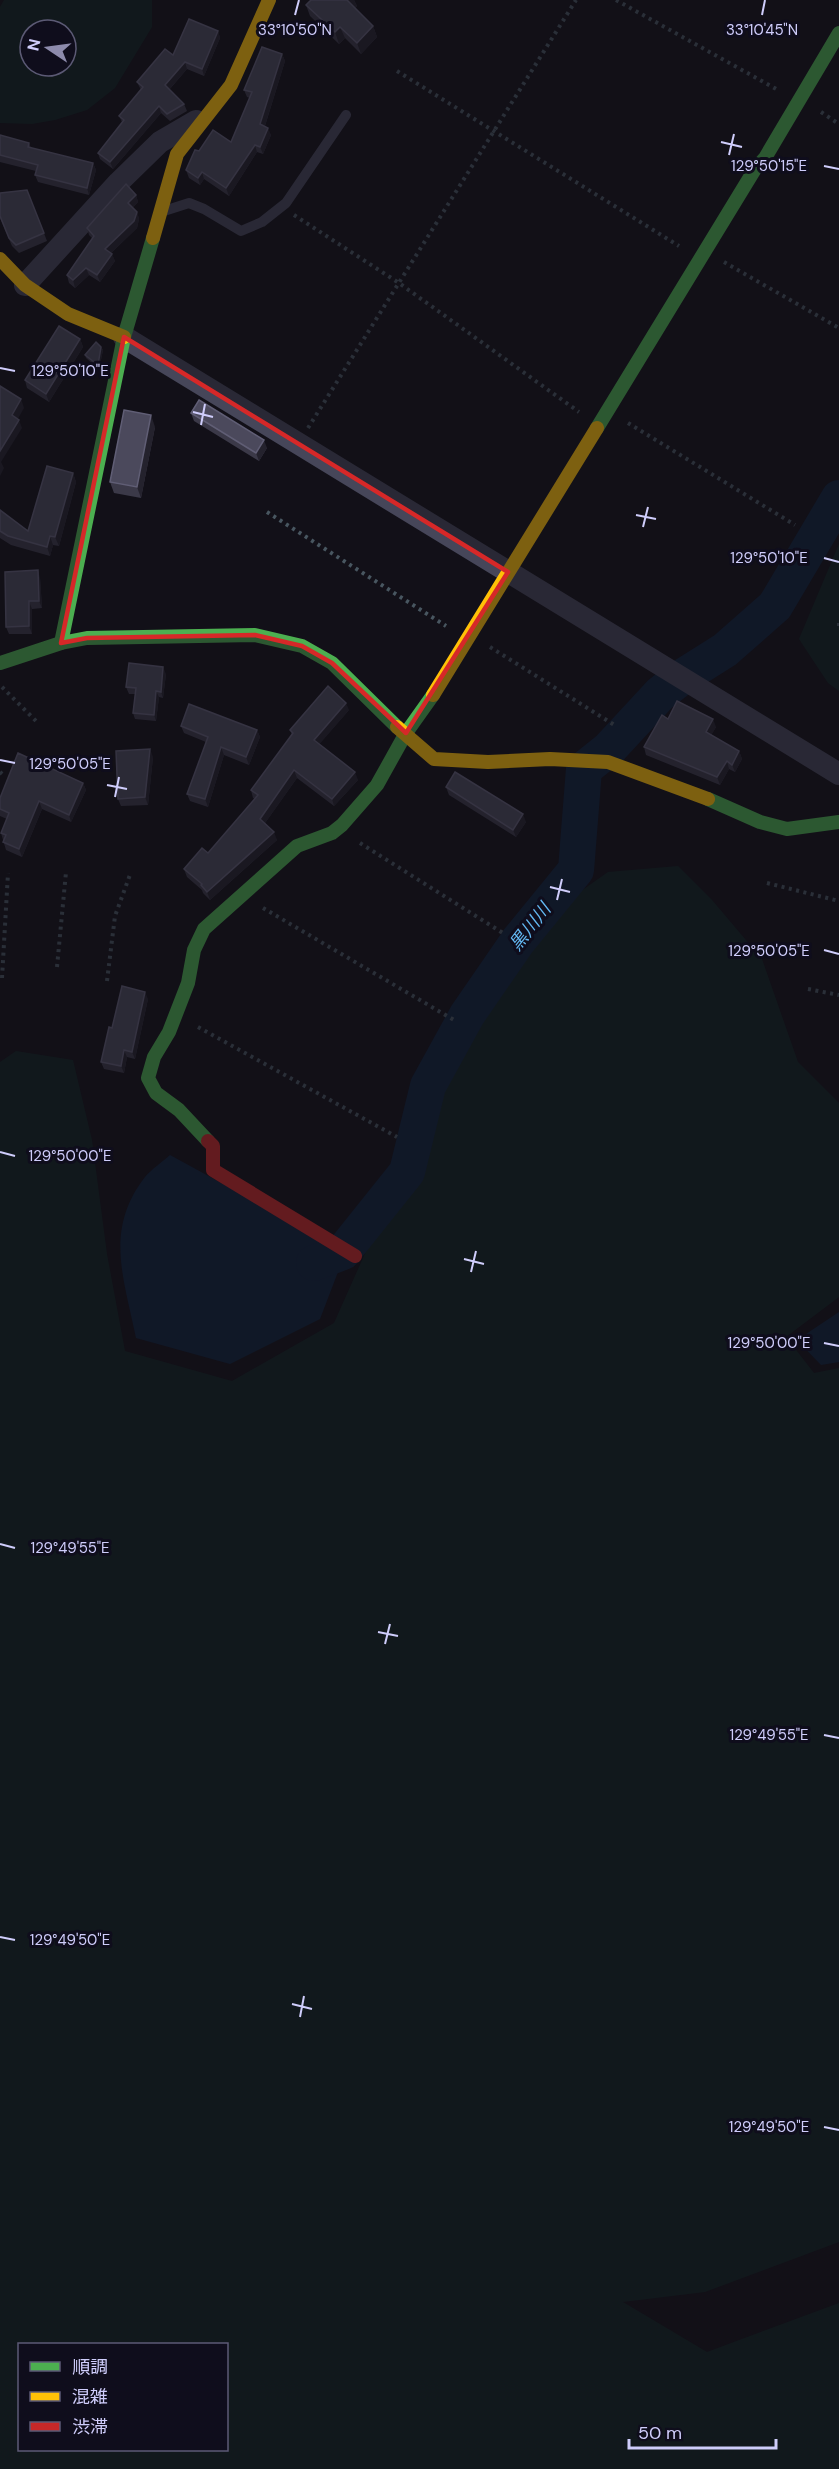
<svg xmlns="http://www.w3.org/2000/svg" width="839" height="2469" viewBox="0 0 839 2469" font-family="'DM Sans','Noto Sans JP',sans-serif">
  <rect width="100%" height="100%" fill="#121018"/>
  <g fill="#112322" fill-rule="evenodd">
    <path d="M4 0H152V27L115 88 87 110 55 120 32 124 0 123V7ZM30 30H66V66H30Z"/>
    <polygon points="839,544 839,691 828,683 799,639"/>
    <path d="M678 866 712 900 762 959 798 1062 839 1103V1297L786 1337 814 1373 839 1368V2242L705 2292 623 2302 707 2352 839 2303V2469H0V1062L16 1051 73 1060 92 1140 107 1254 125 1351 232 1381 334 1323 371 1240 417 1183 431 1100 488 1005 547 915 608 872ZM20 2344H226V2450H20Z"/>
  </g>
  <g fill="#0f223b">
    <path d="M170 1155 346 1251 320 1319 230 1364 136 1338C124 1278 104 1230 145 1177 152 1169 162 1162 170 1155Z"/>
    <polygon points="839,1312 839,1362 821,1365 797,1340"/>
  </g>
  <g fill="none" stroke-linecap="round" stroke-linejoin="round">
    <polyline stroke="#0f223b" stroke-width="36" points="314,1263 343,1252 407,1172 428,1086 467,1015 518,941 576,870 584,769 609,749 660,694 679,679 725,650 775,606 839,498"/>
    <g stroke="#485660" stroke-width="4" stroke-dasharray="3 4.5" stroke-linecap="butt">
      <polyline points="616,0 778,90"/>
      <polyline points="397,71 679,246"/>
      <polyline points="821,112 839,124"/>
      <polyline points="294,215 399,283 579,412"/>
      <polyline points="724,262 839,328"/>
      <polyline points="628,423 795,525"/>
      <polyline points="308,428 576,0"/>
      <polyline points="267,512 446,626"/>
      <polyline points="839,623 839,630"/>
      <polyline points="490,647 616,726"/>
      <polyline points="2,687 38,723"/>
      <polyline points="0,772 2,774"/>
      <polyline points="360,843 506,935"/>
      <polyline points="767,883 839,901"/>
      <polyline points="263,908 454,1020"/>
      <polyline points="57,967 66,872"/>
      <polyline points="2,978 8,873"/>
      <polyline points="107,981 115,916 131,872"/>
      <polyline points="808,989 839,995"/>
      <polyline points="198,1027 397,1137"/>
    </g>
    <polyline stroke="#464659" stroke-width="10" points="164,211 189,203 204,209 241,231 262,222 286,203 346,115"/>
    <g stroke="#464659" stroke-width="22">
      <polyline points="25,285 119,182 160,142 196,121"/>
      <polyline points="124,337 839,774"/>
    </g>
    <g stroke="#4caf50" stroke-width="14">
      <polyline points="597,428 755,169 765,158 839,33"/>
      <polyline points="61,643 124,337 153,238"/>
      <polyline points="0,663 61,643 87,638 255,635 302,646 332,663 397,727"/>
      <polyline points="708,799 760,822 787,829 839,822"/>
      <polyline points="208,1141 179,1110 156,1093 148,1078 154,1057 169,1032 188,983 194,950 204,929 297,846 332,833 342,825 377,785 406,733 433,695"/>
    </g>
    <g stroke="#ffc107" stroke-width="14">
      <polyline points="153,238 177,154 231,85 269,0"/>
      <polyline points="0,259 25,285 68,314 124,337"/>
      <polyline points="433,695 597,428"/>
      <polyline points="397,727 434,759 488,762 550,759 608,762 708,799"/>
    </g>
    <polyline stroke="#c62828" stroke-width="14" points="208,1141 213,1146 213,1170 355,1256"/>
  </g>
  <g fill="#3b3948">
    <polygon points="311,0 354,0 357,6 355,8 373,26 377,37 361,54 345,38 339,44 310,16 306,5"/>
    <polygon points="218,31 220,38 204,76 187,69 169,90 184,104 187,111 170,121 161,113 113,169 100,159 98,153 122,122 119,116 141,90 137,82 173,55"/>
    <polygon points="282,54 285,61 265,126 271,135 263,154 257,152 229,196 204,179 200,185 189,178 186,170 199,151 231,142 250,98 247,97 244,90"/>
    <polygon points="0,135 29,143 31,148 93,163 96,170 89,195 38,182 35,175 36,171 0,162"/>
    <polygon points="27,190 47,241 19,253 12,246 0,218 0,193"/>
    <polygon points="136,195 138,202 132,208 137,212 139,219 137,228 111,253 115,261 100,282 89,275 75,288 69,283 67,275 93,239 89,235 87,228"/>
    <polygon points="80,339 83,347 49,402 27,388 25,380"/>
    <polygon points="101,347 103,350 99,369 86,358 85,355"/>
    <polygon points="191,413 267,448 259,461 194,421"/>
    <polygon points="155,427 141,498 114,493 110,482"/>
    <polygon points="73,473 76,482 59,546 53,545 50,556 11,545 0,538 0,510 28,531"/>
    <polygon points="40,578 42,608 32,609 32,634 9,634 6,627"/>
    <polygon points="166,674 163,698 159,697 156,721 135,719 133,713 135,694 129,694 126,687"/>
    <polygon points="349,710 319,744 358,780 334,806 297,778 265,823 277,840 210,900 203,893 202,890 187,877 184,869 208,853 255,799 253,798 251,790 292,735 290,730"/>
    <polygon points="668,719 716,727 711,735 739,751 742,759 735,772 729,769 720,785 646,755 644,747"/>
    <polygon points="181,726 257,730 260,737 249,765 224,755 208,807 190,801 187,794 206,742 184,733"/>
    <polygon points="153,757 148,805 121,806 118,799"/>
    <polygon points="83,783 86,790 71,822 42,809 22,857 6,850 1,833 7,819 0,816 0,798"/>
    <polygon points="446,787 526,822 516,837 449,795"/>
    <polygon points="148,999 135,1059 127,1057 124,1073 104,1069 101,1062 112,1028"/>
  </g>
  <g fill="#24222d">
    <polygon points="347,0 354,0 357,6 351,12"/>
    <polygon points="373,26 377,37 361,54 357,43"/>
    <polygon points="340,27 345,38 339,44 335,32"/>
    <polygon points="218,31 220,38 204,76 202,69"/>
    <polygon points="282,54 285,61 263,132 260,124"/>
    <polygon points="185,62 187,69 167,92 165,85"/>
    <polygon points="159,106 161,113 113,169 110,162"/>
    <polygon points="268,128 271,135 263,154 260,147"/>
    <polygon points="255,145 257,152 229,196 226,188"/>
    <polygon points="93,163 96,170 89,195 87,188"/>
    <polygon points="202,172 204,179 200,185 198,178"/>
    <polygon points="136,195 138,202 130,210 128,203"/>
    <polygon points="137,212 139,219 137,228 108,256 105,249"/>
    <polygon points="112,254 115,261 100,282 97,275"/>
    <polygon points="86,268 89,275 75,288 73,280"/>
    <polygon points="80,339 83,347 49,402 46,394"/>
    <polygon points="101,347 103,350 99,369 98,365"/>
    <polygon points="21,399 24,408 15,424 12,415"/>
    <polygon points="151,415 155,427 141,498 137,487"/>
    <polygon points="19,420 22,428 1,462 4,468 0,476 0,451"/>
    <polygon points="264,440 267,448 259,461 256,453"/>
    <polygon points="73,473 76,482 59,546 55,537"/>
    <polygon points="50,536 53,545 50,556 47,547"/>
    <polygon points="38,570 40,578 42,608 39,601"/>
    <polygon points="29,601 32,609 32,634 29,626"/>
    <polygon points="163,667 166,674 163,698 161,692"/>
    <polygon points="156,691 159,697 156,721 154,715"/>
    <polygon points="346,703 349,710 317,747 314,740"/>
    <polygon points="713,719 716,727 709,739 706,732"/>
    <polygon points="257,730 260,737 249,765 246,757"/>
    <polygon points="221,747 224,755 208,807 205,799"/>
    <polygon points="150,749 153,757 148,805 145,797"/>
    <polygon points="739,751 742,759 735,772 732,765"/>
    <polygon points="727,761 729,769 720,785 717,777"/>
    <polygon points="294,770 297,778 263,826 260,819"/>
    <polygon points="355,772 358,780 334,806 332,799"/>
    <polygon points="83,783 86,790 71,822 69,815"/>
    <polygon points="39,801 42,809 22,857 19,849"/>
    <polygon points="523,814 526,822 516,837 513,830"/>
    <polygon points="274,832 277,840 210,900 207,892"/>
    <polygon points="145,992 148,999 135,1059 132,1052"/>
    <polygon points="124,1050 127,1057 124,1073 121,1066"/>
  </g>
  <g fill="#4b495c" stroke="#605e75" stroke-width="1.5">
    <polygon points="311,0 347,0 373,26 357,43 340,27 335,32 306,5"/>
    <polygon points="189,19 218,31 202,69 185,62 165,85 184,104 167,114 159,106 110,162 98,153 124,120 119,116 143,87 137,82 165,49 173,55"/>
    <polygon points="262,47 282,54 260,124 268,128 260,147 255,145 226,188 202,172 198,178 186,170 195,150 199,151 213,130 231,142 252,92 244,90"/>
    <polygon points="0,135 29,143 28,147 93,163 87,188 35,175 38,165 0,155"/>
    <polygon points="126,184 136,195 128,203 137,212 134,221 105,249 112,254 97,275 86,268 73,280 67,275 94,236 87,228"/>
    <polygon points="27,190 44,233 16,245 9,238 0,216 0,193"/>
    <polygon points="59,326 80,339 46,394 25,380"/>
    <polygon points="96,342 101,347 98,365 85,355"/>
    <polygon points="0,386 21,399 12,415 19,420 0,451"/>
    <polygon points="199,400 264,440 256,453 191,413"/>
    <polygon points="124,410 151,415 137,487 110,482"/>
    <polygon points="47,466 73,473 55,537 50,536 47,547 8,536 0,531 0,510 28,531"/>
    <polygon points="38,570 39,601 29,601 29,626 6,627 5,572"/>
    <polygon points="129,663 163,667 161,692 156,691 154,715 133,713 136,688 126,687"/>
    <polygon points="328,686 346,703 314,740 355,772 332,799 294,770 260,819 274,832 207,892 201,885 202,884 184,869 202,848 208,853 258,795 251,790 293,733 290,730"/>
    <polygon points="677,701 713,719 706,732 739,751 732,765 727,761 717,777 644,747 662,715 668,719"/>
    <polygon points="189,704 257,730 246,757 221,747 205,799 187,794 208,737 181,726"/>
    <polygon points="150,749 145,797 118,799 116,751"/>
    <polygon points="18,753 83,783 69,815 39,801 19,849 3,842 6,835 1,833 9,813 0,809 0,798"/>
    <polygon points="455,772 523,814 513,830 446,787"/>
    <polygon points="122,986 145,992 132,1052 124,1050 121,1066 101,1062 109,1027 112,1028"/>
  </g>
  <path d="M0 0H839V2469H0ZM124 337 508 572 406 733 332 663 302 646 255 635 87 638 61 643Z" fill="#121018" fill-opacity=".55" fill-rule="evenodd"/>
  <path fill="none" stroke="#d62828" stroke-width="4.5" stroke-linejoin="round" d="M124 337 508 572 406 733 332 663 302 646 255 635 87 638 61 643Z"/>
  <path fill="none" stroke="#cfcdfb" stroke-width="2" d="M295 15 299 0M762 15 765 0M721 142 742 147M729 155 734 134M824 166 839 169M0 368 15 371M193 412 213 417M201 425 205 404M636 515 656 519M643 527 648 507M824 558 839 562M0 760 15 763M107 785 127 789M115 797 119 777M550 887 570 892M557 900 562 879M824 950 839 954M0 1152 15 1156M464 1259 484 1264M471 1272 476 1251M824 1343 839 1346M0 1544 15 1548M378 1632 398 1636M385 1644 390 1624M824 1735 839 1738M0 1937 15 1940M292 2004 312 2009M300 2017 304 1996M824 2127 839 2130"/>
  <g text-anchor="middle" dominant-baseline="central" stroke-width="6" stroke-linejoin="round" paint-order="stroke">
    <g font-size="18" font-style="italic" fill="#63b8f2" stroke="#0f0d1c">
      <text transform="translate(530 927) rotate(-52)">黒川川</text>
    </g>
  </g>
  <g font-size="15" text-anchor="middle" fill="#cfcdfb" stroke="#0f0d1c" stroke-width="6" stroke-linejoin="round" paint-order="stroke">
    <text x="295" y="35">33°10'50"N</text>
    <text x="762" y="35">33°10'45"N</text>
    <text x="769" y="171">129°50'15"E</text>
    <text x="70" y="376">129°50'10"E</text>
    <text x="769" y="563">129°50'10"E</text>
    <text x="70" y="769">129°50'05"E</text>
    <text x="769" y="956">129°50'05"E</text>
    <text x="70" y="1161">129°50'00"E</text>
    <text x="769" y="1348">129°50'00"E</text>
    <text x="70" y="1553">129°49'55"E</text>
    <text x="769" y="1740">129°49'55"E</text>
    <text x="70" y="1945">129°49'50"E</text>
    <text x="769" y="2132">129°49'50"E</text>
  </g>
  <rect x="18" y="2343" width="210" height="108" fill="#0f0d1c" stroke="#5c5a75" stroke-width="1.5"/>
  <rect x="30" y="2362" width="30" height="9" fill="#4caf50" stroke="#5c5a75" stroke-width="1.5"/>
  <text x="72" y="2373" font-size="18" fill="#cfcdfb">順調</text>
  <rect x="30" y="2392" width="30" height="9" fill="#ffc107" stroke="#5c5a75" stroke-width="1.5"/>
  <text x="72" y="2403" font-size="18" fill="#cfcdfb">混雑</text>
  <rect x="30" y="2422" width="30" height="9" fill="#c62828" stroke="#5c5a75" stroke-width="1.5"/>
  <text x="72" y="2433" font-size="18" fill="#cfcdfb">渋滞</text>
  <g transform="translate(48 48) rotate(283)"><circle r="28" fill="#0f0d1c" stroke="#5c5a75" stroke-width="1.5"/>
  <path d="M0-4.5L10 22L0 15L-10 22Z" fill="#8d8bac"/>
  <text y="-9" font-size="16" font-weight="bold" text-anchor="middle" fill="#cfcdfb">N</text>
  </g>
  <path d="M629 2439v9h147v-9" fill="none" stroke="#cfcdfb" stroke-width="3"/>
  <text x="638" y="2439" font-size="18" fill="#cfcdfb" stroke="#0f0d1c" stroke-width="4.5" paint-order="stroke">50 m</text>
</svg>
